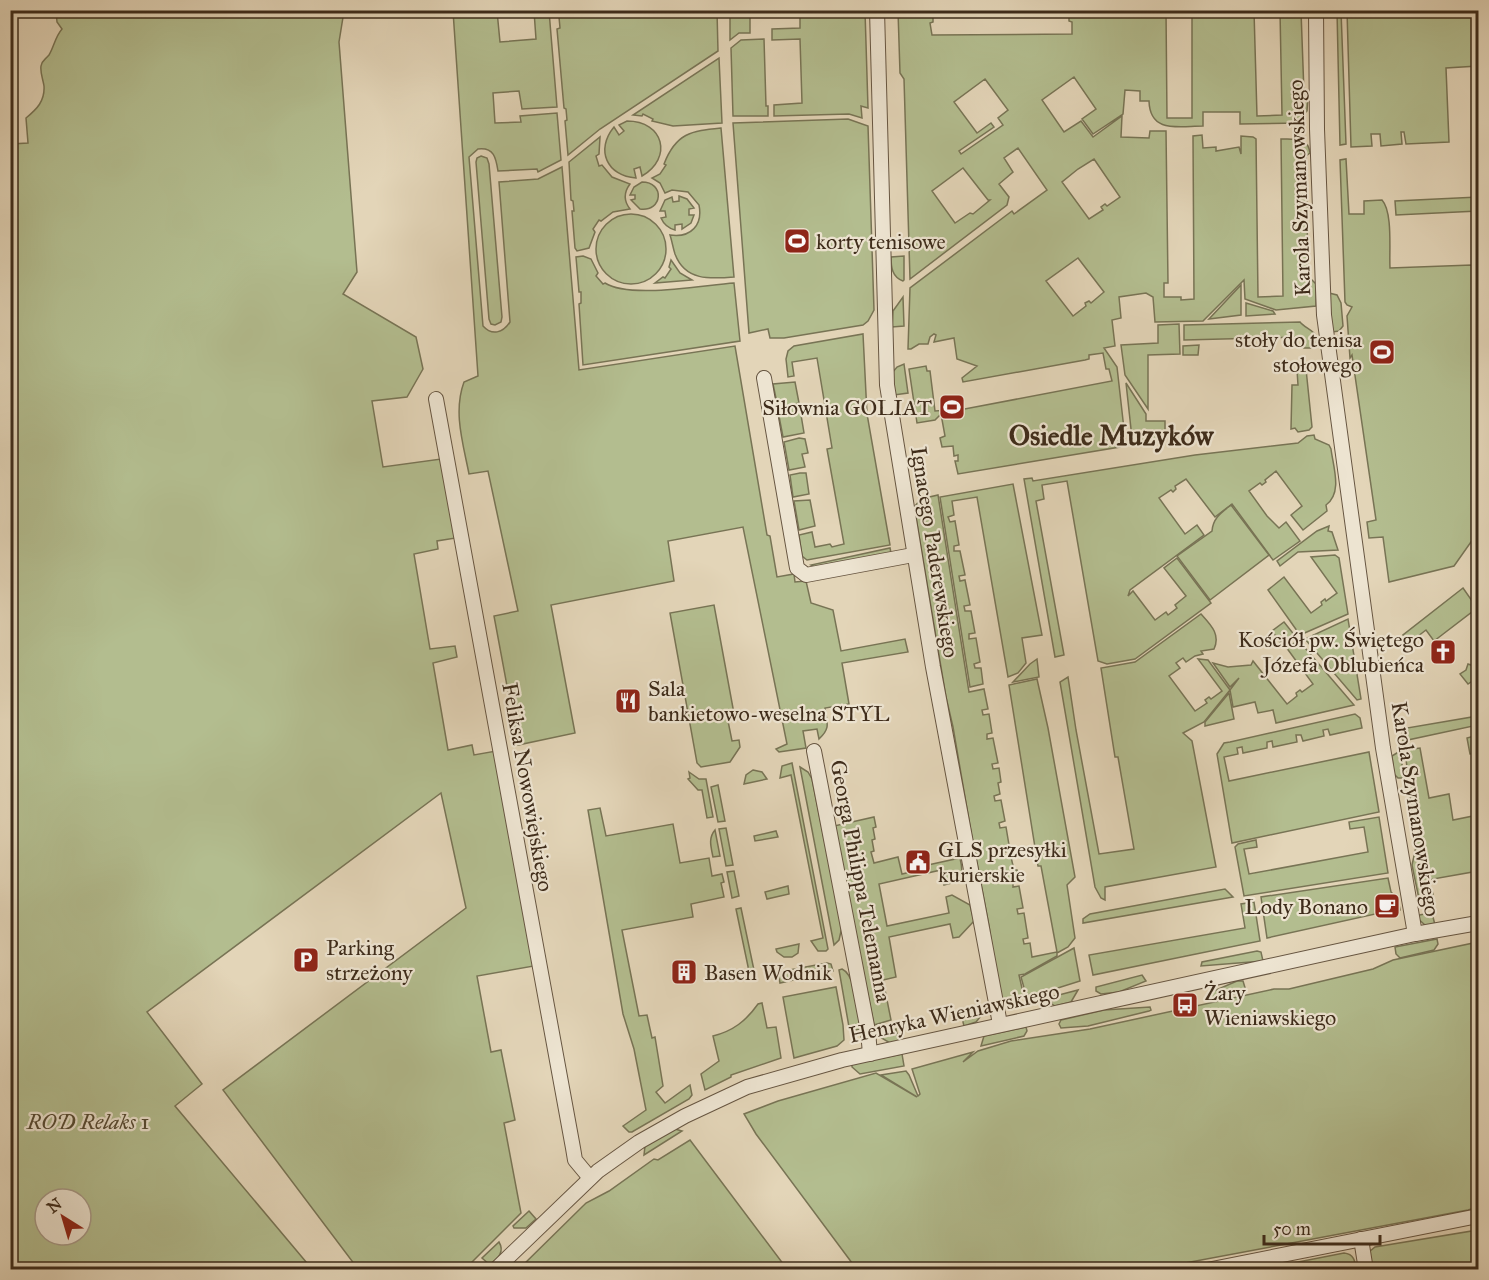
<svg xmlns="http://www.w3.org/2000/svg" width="1489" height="1280" viewBox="0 0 1489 1280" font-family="'IM FELL Great Primer',serif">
  <rect width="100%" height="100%" fill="#e3d5b8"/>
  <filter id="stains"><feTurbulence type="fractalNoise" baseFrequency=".00333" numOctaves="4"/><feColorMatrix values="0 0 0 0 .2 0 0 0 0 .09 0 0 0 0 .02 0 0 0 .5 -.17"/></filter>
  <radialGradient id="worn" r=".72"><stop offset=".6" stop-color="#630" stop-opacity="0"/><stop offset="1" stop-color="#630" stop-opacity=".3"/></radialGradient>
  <g fill="#b3bd8f" stroke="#787455" stroke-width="1.5" fill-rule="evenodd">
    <path d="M1192 10 1254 11 1257 116 1282 115 1280 11H1301L1304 93 1308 97 1307 111 1300 118V123L1240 124V112H1203V126C1179 126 1150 134 1149 101H1140V91L1125 90 1123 114 1093 134 1082 119 1096 109 1074 77 1042 100 1064 132 1081 121 1093 137 1122 116 1121 137 1149 138 1150 131H1166L1168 283H1164V297H1181V300L1194 299 1193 136 1202 135 1203 148 1216 147V151L1239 147 1241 154V136L1253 137 1256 139 1258 297 1283 296 1281 139C1295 139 1308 137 1310 153L1306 156 1308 276 1316 284V306L1276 310 1245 299 1244 280 1203 321 1155 322 1153 297 1146 293 1119 297 1121 318 1112 320 1115 346 1104 348 1117 367 1125 438 1120 447 958 474 955 461H958V455L954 456 953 446 942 447 940 438 945 436 941 414 935 420 917 423 909 369 926 366 927 371H930L935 411 948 410 949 412 1112 381 1109 369H1106L1103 353 1089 355V359L1085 360 963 382 962 378 977 366 957 359 954 338 934 342 936 335 934 334 930 337 928 344H919L911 349H908L910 288 1012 211 1014 214 1047 190 1018 148 1004 158 1013 172 999 184 1009 197 1007 205 910 279 904 79 900 73 898 11H933V22L930 23 932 35 1072 34V22L1069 21V11H1166L1167 118H1192ZM985 79 1008 110 998 118 1003 125 961 154 959 151 994 127 991 123 977 133 954 102ZM1094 159 1120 197 1107 206 1105 204 1101 207 1103 210 1089 219 1062 182 1078 169ZM963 168 988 200H990L973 214 970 213 955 223 932 191ZM1078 258 1104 292 1091 303 1089 301 1085 303 1086 306 1073 316 1046 281Z"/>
    <path d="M56 11H344L339 42 357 272 343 294 416 337 423 369 407 397 372 401 383 467 441 459 456 538 437 541 438 549 414 554 430 649 455 646 457 657 433 663 448 750 472 745 474 755 496 751 534 966 477 976 491 1052 501 1050 515 1120 504 1123 521 1213 465 1269H358L223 1090 466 908 441 793 147 1012 202 1084 175 1106 312 1269 11 1270V144L28 143 26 118C37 109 45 101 44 86 43 79 40 73 41 66 42 60 45 60 49 55 54 47 55 37 62 29L57 22ZM45 1199H81V1235H45Z"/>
    <path d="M453 11H497L500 42 536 39 534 11H549L557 107 522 109 519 91 493 93 495 123 521 122 520 116 557 113 561 160 538 172 537 169 498 171C496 158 494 147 478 149L469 157 483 326C492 336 503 333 510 322L499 182 538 179 562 167 579 370 735 346 767 535 770 536 777 577 794 574 795 582 806 581 811 603 833 610 841 651 905 639 908 652 842 663 849 704 825 708C827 723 831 728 819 739L817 729 803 731 806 748 779 752 776 749 787 744 743 527 668 541 674 581 551 605 575 733 518 745 494 616 518 611 488 471 469 474C463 443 453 412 464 382L478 376Z"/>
    <polygon points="555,11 717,11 718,51 600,129 568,155 565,121 567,120 566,109 564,108 557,29 560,28 559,17 556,17"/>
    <polygon points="730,11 750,11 750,33 739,33 730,40"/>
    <polygon points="800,11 865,11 868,108 861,106 862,118 849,114 774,116 774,105 802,103 800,39 772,40 772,29 800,28"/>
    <polygon points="1337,11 1341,11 1346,144 1340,145"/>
    <polygon points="1347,11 1478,11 1478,66 1446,68 1449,142 1406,144 1404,132 1401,132 1402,144 1381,146 1380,134 1371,134 1372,146 1351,147"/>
    <polygon points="764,39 766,106 768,106 768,116 733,116 731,48 741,40"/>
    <polygon points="719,58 722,123 673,126 652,121 653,119 643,114 642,116 633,115"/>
    <polygon points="848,119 868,126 874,310 868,321 863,325 784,338 770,338 768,329 749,333 733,123"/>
    <path d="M627 121C664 121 673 158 642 176L640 167 634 169 636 178C607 176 595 150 614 127L619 135 624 131 619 125Z"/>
    <path d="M721 128 734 277C710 279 685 281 675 254 673 248 672 241 670 235 691 238 703 225 699 205L688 192 672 190 665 193 660 183 652 178 660 174 666 165 664 164C676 133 691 131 721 128Z"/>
    <path d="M600 137 599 154 596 156 599 166 602 165 612 177 630 184C624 192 623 200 630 209L613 212 601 221 599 220 593 229 595 232 589 248 577 251 575 248 572 211H574L573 201 571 200 569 162Z"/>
    <polygon points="481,156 487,158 489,164 502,317 501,322 495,325 491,324 489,319 476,162 477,158"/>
    <path d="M1346 159 1349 214H1364V201L1382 200C1393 212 1389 251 1390 268L1472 265 1478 269V532L1454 566 1389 582 1383 537 1369 538 1367 522 1376 520 1352 355 1350 358 1347 316 1352 307 1347 305 1345 302 1340 160Z"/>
    <path d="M642 182C665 182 663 212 640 209L631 200 635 199V195H630L634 187Z"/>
    <path d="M679 196 687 199 694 208 689 209V215H694L691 223 682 229V224L675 225V230C668 228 664 225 661 218L666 217 665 211H660L665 200 672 197 673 202 679 201Z"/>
    <polygon points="1478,197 1478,211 1396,215 1395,201"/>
    <circle cx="631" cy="249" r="35"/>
    <polygon points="1478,223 1478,262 1475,259 1473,224"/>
    <path d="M583 256 591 259 598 273 596 276 603 284 605 283C630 299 703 285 734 283L740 341 583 365 579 304 581 303V292H579L576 257Z"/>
    <path d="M904 256V280L903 281C892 277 891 267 891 257Z"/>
    <polygon points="671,260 680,273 692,280 655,283 663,277 665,278 671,269 669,267"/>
    <polygon points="1241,285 1241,315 1209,319"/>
    <polygon points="1329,293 1337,295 1341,303 1343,326 1339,331 1332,332"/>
    <polygon points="903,297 904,326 892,327 893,311"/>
    <polygon points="1246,303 1273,311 1275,314 1246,316"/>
    <path d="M1300 322C1306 330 1326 333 1311 348H1304L1303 337 1184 340V325Z"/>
    <polygon points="1179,324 1180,354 1148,355 1148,409 1125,375 1121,345 1158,343 1158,325"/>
    <polygon points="863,334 867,414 890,545 807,560 802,556 799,535 812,532 815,547 830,544 832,547 844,544 827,449 832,448 817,358 792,362 794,376 788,377 786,359 788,351 794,346"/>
    <polygon points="1199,345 1198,355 1183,355 1183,346"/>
    <polygon points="904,364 908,393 894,395 892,373 897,367"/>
    <polygon points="1306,369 1312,427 1309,430 1298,432 1295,428 1291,429 1292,385 1298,385 1297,370"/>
    <polygon points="795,382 799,403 778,408 773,384"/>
    <path d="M1126 383 1146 414V421H1165V435C1156 443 1142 443 1132 438Z"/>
    <polygon points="794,408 800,409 804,433 783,437 778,411"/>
    <path d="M1314 435 1315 439 1329 445 1331 449C1333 466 1343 493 1326 505L1327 511 1303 530 1291 515 1302 506 1276 471 1265 480 1266 482 1262 485 1260 483 1249 491 1267 516 1279 528 1286 522 1300 541 1273 560 1232 504 1215 517 1186 479 1175 486 1176 489 1173 492 1171 490 1159 498 1185 534 1197 525 1204 535 1130 590 1128 596 1133 591 1155 620 1166 612 1168 615 1177 608 1175 605 1186 596 1164 568 1177 558 1211 603 1135 659 1107 664 1098 661 1067 481 1042 485 1044 499 1036 501 1064 655 1055 657 1024 479 1032 478 1033 481 1195 455 1298 443 1307 436Z"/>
    <polygon points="799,438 805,439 808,453 802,454 805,467 789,470 784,442"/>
    <polygon points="800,473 806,473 809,494 793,497 790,475"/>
    <polygon points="1013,484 1042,635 1022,638 1026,663 1018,673 1008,677 977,497 952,501 954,515 948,517 950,522 955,521 959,545 954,546 954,551 960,551 965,575 959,576 960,581 965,580 970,605 964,606 965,611 971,611 975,633 969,634 969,639 976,638 980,662 974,664 975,668 981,668 983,684 970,687 940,497"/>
    <polygon points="938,495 969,692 984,689 988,709 982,710 983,715 989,714 992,733 987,734 987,739 993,738 998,763 992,764 993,769 999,768 1001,782 998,783 1000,794 994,796 995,801 1001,800 1005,821 999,823 1000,828 1006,827 1010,851 1004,852 1005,857 1011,857 1014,870 1017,870 1019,881 1013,882 1013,887 1019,886 1023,908 1017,909 1018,914 1024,913 1028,938 1023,939 1024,944 1030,943 1032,957 1057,952 1041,866 1038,866 1009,685 1037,679 1048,728 1075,877 1067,885 1075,938 1068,947 1057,953 1057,956 1025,974 1019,975 1024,997 1000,1000 989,926 972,838 953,727 946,697 915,511 915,506 921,499"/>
    <polygon points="810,500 815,526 799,530 794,501"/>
    <path d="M1231 505 1269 555 1210 600 1177 556 1212 531C1213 518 1221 513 1231 505Z"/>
    <polygon points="1329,526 1328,531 1332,532 1338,550 1298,552 1280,566 1277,561 1317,531"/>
    <polygon points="890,548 892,557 816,568 811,565"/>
    <polygon points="1335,555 1339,558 1348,614 1300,635 1268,590 1284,577 1311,613 1322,605 1321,602 1325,599 1326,601 1337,593 1311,557"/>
    <polygon points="1463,588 1477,608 1434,641 1426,630 1409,643 1403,635"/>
    <polygon points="714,605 735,719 728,721 732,741 739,740 740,747 730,762 701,767 697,763 670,613"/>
    <path d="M1201 614C1210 624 1221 634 1214 649L1201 651 1203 654 1195 656 1186 662 1183 658 1176 663 1180 668 1169 676 1195 711 1207 703 1205 700 1209 697 1211 699 1222 691 1198 659 1208 660 1230 690 1239 678 1230 687 1213 663 1228 667 1251 665 1253 661 1287 704 1297 696 1296 693 1300 690 1302 692 1313 684 1286 647 1299 641 1354 705 1276 723 1273 710 1258 713 1255 702 1233 707 1230 690 1204 722 1183 733 1192 741 1216 867 1105 887V900L1101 898 1095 887 1060 682 1068 677 1076 730 1099 854 1134 849 1118 757H1115L1101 668 1135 662Z"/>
    <polygon points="1348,619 1361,699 1357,700 1305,639"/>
    <polygon points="1284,622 1296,637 1280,642 1272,631"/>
    <polygon points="1478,657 1478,677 1468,684 1460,674 1466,670 1468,664 1471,665 1474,660 1477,661"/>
    <polygon points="1037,659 1039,677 1013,682 1030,664"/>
    <polygon points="1229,693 1234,719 1205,726 1205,722"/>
    <polygon points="1355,714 1360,718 1362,728 1330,735 1328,729 1323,730 1324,736 1303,741 1301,735 1296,735 1297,742 1273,747 1272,741 1267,742 1267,748 1243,753 1242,747 1237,748 1238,754 1224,757 1229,781 1369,752 1379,812 1232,843 1217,754 1224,743 1230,742"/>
    <polygon points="1478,716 1478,725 1403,741 1401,729"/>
    <polygon points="1478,735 1478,753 1470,754 1467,738"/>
    <polygon points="1420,748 1429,798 1449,794 1453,820 1478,815 1478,871 1427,880 1428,888 1432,890 1433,894 1428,902 1422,903 1419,899 1412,865 1416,847 1405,750"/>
    <polygon points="1400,751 1404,778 1398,778 1394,774 1392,756"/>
    <polygon points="792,763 828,949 826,951 818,951 811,941 823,938 791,775 780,778 782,766"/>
    <polygon points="800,767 808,772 812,779 842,927 839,940 834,945"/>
    <polygon points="753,770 762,772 767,779 744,784 746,775"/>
    <polygon points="689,772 699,779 706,779 713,817 707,818 702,790 698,790 688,779 690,778"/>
    <polygon points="718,785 725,821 718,822 711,787"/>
    <polygon points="600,808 606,836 673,824 680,863 709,858 712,876 722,874 724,882 721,883 724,897 691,904 693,917 622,930 639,1016 647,1015 652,1038 655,1037 663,1086 656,1092 665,1103 690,1085 692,1095 689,1099 632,1132 629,1132 623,1126 646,1110 634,1049 623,1014 588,810"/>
    <path d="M874 817 876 827 873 828 875 839 872 840 874 851 871 852 874 863 898 857 902 874 915 871 914 868 960 858C964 875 963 881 944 885L941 870 879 884 887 926 949 913 946 897 952 895 970 905 974 921 959 937 953 938 950 924 889 937 896 977 883 980 891 1020 874 1025 834 826Z"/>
    <polygon points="1379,817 1388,873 1244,896 1235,847 1238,844 1256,840 1257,847 1244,849 1249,874 1368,852 1364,827 1350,829 1349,822"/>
    <polygon points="726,828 733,865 726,866 719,829"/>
    <path d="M715 830 720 856 713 857C711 847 708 838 715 830Z"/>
    <polygon points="776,831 778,837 755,841 754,836"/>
    <polygon points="734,871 739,896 732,898 727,872"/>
    <polygon points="1388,878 1391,892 1398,899 1400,910 1397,911 1394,899 1380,902 1380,913 1267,938 1261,897"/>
    <polygon points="788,886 789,894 767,899 765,892"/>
    <polygon points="1225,889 1233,897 1083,923 1083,919 1090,914"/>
    <polygon points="1254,902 1260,941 1093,975 1089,955 1245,928 1241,904"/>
    <polygon points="741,908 755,975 750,976 736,909"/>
    <polygon points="1429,913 1433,917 1435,925 1425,925 1415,916"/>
    <polygon points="1437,939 1438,944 1434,950 1400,958 1396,954 1395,947"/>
    <polygon points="1478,942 1478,1207 1468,1210 1153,1269 853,1269 855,1267 756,1134 744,1114 778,1101 876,1073 917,1097 881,1075 906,1071 909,1075 918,1096 920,1094 912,1069 973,1052 963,1062 978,1051 1011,1041 1090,1029 1274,989 1289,989 1373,969 1393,960"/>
    <polygon points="799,944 798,953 792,957 784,957 777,952 776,949"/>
    <polygon points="1074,948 1080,981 1042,993 1026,995 1021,977"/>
    <polygon points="1257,951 1261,952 1263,961 1201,966 1202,962"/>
    <polygon points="827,963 831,964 833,971 780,983 778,972"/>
    <path d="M842 969C856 975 859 1014 862 1029L856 1030 849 1027 839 970Z"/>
    <polygon points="1142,975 1146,981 1119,992 1101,994 1096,991 1096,987"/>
    <polygon points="1237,981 1243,981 1246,991 1211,999 1208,997 1207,994"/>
    <polygon points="836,987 843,1025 844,1040 837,1046 794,1058 783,997"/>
    <polygon points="1078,990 1071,1002 1055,1006 1052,1004 1051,997"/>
    <path d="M762 1003 767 1028 776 1027 781 1058 731 1075V1077L705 1090 701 1074 719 1061 713 1036C733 1031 746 1021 758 1004Z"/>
    <polygon points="1150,1007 1151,1010 1149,1011 1088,1026 1061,1028 1059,1024 1061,1020 1104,1010"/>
    <polygon points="985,1009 985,1011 976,1022 964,1026 961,1014"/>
    <polygon points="1026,1027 1027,1031 1024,1036 981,1046 984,1036"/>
    <polygon points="896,1029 899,1042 890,1043 878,1036"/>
    <polygon points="902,1054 904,1066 860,1074 852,1067 852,1064"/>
    <polygon points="675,1129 682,1131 644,1155 645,1146"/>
    <polygon points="690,1140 787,1269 519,1269 586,1203 609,1191 654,1159 658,1160"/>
    <polygon points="529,1211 536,1219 526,1228 514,1228 513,1226"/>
    <polygon points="1478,1230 1478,1269 1372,1269 1369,1252 1375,1247"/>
    <path d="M499 1242C505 1252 498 1258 490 1265L482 1258Z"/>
    <path d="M1344 1253C1354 1254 1355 1261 1356 1269L1269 1270 1268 1268Z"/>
  </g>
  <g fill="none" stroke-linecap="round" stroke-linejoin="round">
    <defs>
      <g id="minor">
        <polyline points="877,10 887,385 933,667 1000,1024"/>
        <polyline points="1316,10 1317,129 1324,315 1383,748 1415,934"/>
        <polyline points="764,378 797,568 806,575 913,555"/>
        <polyline points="436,399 573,1148 575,1160 590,1178"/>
        <polyline points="814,751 868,1031 870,1054"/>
        <polyline points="1361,1239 1366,1270"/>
        <polyline points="495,1270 598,1171 639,1142 685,1116 747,1087 842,1060 1415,934 1478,923"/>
        <polyline points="1207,1270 1478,1216"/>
      </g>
    </defs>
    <use href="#minor" stroke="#675642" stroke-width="16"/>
    <use href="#minor" stroke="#ede4d1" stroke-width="14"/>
  </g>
  <defs>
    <symbol id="stadium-square" viewBox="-11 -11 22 22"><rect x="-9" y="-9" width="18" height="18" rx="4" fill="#8f2418" stroke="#ede4d1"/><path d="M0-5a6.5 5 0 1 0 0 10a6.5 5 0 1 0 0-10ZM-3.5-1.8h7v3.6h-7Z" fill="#fff"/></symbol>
    <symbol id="church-square" viewBox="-11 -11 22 22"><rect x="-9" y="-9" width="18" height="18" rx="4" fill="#8f2418" stroke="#ede4d1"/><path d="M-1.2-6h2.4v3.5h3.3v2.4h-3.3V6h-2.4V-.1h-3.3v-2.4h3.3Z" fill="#fff"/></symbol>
    <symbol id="restaurant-square" viewBox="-11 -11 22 22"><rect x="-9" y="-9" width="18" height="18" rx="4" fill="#8f2418" stroke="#ede4d1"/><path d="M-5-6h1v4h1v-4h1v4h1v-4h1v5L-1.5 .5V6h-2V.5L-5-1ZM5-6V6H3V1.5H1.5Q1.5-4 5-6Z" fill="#fff"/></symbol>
    <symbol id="civic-square" viewBox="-11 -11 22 22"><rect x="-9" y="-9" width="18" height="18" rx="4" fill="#8f2418" stroke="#ede4d1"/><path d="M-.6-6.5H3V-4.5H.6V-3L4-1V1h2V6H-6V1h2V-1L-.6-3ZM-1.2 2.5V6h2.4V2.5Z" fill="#fff"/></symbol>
    <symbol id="cafe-square" viewBox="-11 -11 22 22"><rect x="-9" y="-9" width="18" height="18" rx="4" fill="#8f2418" stroke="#ede4d1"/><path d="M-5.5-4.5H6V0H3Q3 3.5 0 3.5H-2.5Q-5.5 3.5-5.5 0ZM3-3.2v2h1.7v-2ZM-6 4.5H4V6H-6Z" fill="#fff"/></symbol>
    <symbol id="parking-square" viewBox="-11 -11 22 22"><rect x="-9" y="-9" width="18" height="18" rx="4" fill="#8f2418" stroke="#ede4d1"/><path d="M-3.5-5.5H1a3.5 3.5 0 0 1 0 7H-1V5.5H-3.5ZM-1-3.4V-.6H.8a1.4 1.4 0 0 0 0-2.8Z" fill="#fff"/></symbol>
    <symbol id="building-square" viewBox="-11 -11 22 22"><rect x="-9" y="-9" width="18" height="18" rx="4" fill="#8f2418" stroke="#ede4d1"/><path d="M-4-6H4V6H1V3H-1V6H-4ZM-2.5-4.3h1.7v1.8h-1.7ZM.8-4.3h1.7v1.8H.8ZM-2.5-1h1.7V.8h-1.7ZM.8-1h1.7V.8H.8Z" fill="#fff"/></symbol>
    <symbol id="bus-square" viewBox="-11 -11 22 22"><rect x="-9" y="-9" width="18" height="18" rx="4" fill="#8f2418" stroke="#ede4d1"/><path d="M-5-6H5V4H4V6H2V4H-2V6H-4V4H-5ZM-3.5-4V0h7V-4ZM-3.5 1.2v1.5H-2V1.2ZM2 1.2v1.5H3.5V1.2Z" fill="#fff"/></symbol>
  </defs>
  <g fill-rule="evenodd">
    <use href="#stadium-square" x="782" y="226" width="30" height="30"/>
    <use href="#stadium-square" x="1367" y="337" width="30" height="30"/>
    <use href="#stadium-square" x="937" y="392" width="30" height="30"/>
    <use href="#church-square" x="1428" y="637" width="30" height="30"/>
    <use href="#restaurant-square" x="613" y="686" width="30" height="30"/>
    <use href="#civic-square" x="903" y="847" width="30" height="30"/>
    <use href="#cafe-square" x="1372" y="891" width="30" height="30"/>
    <use href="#parking-square" x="291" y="945" width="30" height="30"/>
    <use href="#building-square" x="669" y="957" width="30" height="30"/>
    <use href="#bus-square" x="1170" y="990" width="30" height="30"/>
  </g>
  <g text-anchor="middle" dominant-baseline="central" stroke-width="4.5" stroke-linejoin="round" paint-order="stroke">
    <g font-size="22" fill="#3e2c1b" stroke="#ede4d1">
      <text transform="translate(1299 188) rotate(-92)">Karola Szymanowskiego</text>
      <text transform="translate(935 552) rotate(81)">Ignacego Paderewskiego</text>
      <text transform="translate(528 787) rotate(80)">Feliksa Nowowiejskiego</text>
      <text transform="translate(1416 809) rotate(81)">Karola Szymanowskiego</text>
      <text transform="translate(861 881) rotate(79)">Georga Philippa Telemanna</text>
      <text transform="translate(954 1013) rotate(-12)">Henryka Wieniawskiego</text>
    </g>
    <g font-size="22" fill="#3e2c1b" stroke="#ede4d1" text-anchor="start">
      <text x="816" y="241">korty tenisowe</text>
      <text x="1362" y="339" text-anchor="end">stoły do tenisa<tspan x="1362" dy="25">stołowego</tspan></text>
      <text x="932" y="407" text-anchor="end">Siłownia GOLIAT</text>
      <text x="1424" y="639" text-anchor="end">Kościół pw. Świętego<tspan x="1424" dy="25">Józefa Oblubieńca</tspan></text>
      <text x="648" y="688">Sala<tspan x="648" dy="25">bankietowo-weselna STYL</tspan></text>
      <text x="938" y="849">GLS przesyłki<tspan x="938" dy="25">kurierskie</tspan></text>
      <text x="1368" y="906" text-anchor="end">Lody Bonano</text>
      <text x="326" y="947">Parking<tspan x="326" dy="25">strzeżony</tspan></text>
      <text x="704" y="972">Basen Wodnik</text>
      <text x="1204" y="992">Żary<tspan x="1204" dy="25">Wieniawskiego</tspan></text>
    </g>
    <g font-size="22" font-style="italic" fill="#554932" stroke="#ede4d1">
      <text x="88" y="1121">ROD Relaks 1</text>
    </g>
    <g font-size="28" font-weight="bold" fill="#3e2c1b" stroke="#ede4d1">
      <text x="1111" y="435">Osiedle Muzyków</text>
    </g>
  </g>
  <rect width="1489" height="1280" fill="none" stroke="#e3d5b8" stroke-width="36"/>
  <rect x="12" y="12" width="1465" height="1256" fill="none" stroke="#3e2c1b" stroke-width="3"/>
  <rect x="18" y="18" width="1453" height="1244" fill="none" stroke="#3e2c1b" stroke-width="1.5"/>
  <g transform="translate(63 1217) rotate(323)"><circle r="28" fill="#ede4d1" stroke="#a79a88" stroke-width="1.5"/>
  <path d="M0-4.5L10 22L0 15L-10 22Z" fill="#8f2418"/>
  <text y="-9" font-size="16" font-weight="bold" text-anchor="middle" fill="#3e2c1b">N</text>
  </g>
  <path d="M1264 1235v9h116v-9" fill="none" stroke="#3e2c1b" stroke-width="3"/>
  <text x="1273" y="1235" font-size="18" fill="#3e2c1b" stroke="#ede4d1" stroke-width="4.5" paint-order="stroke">50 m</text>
  <rect width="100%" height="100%" filter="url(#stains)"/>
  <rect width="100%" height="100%" fill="url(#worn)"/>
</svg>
